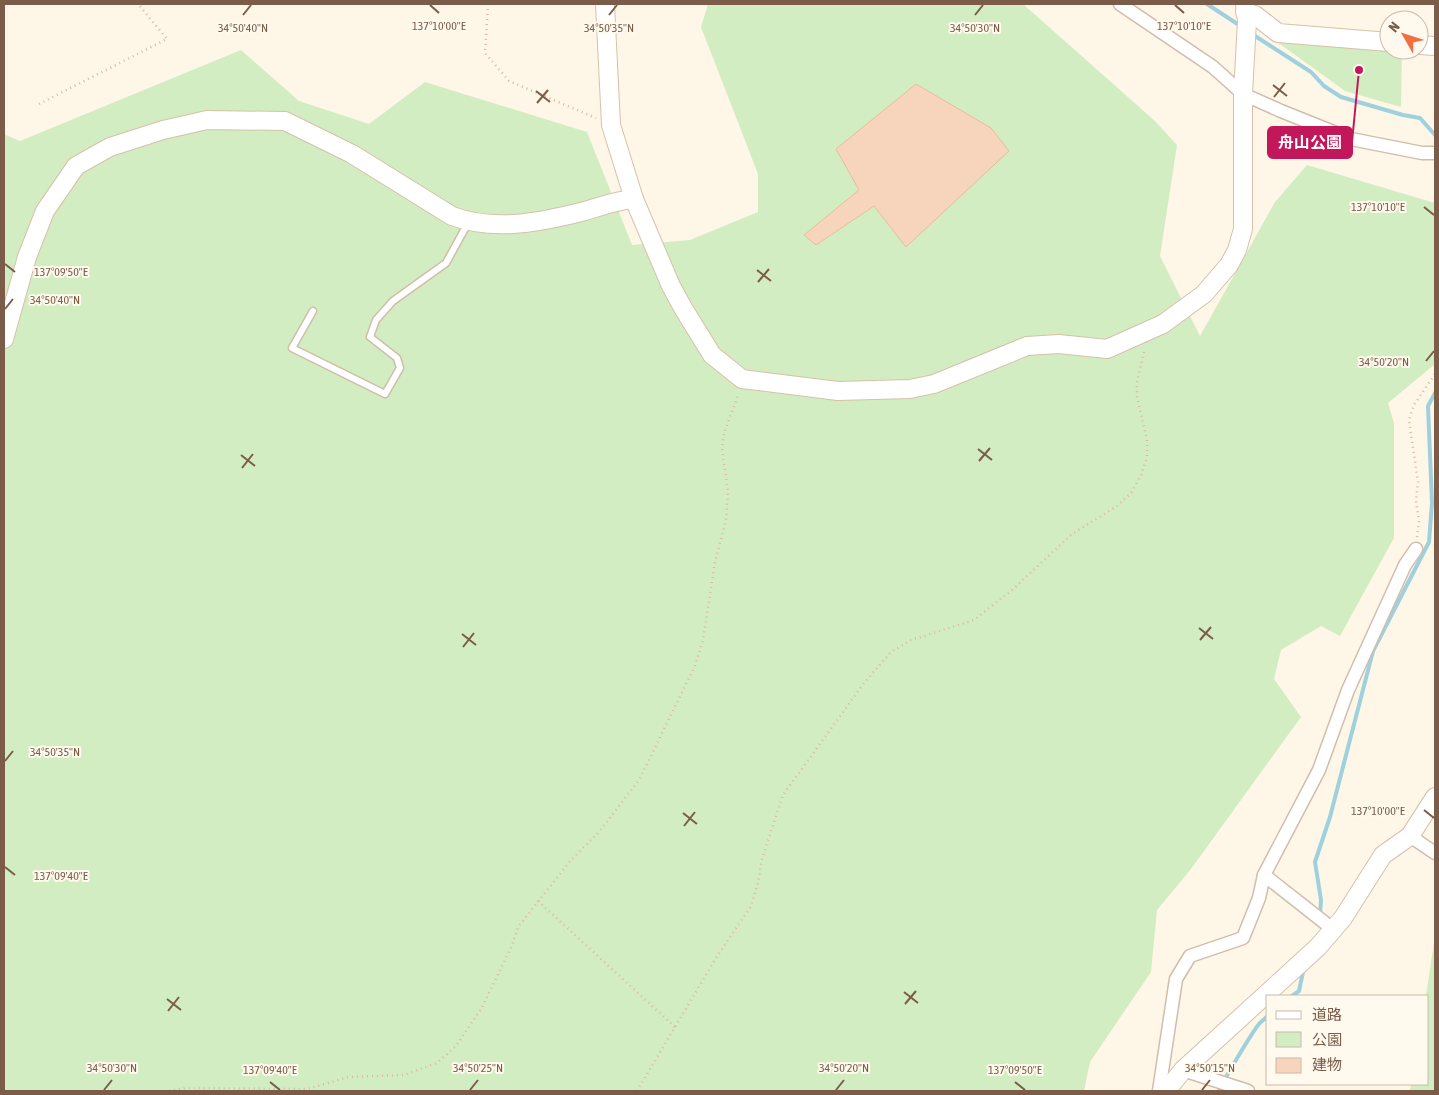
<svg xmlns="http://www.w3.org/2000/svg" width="1439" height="1095" viewBox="0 0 1439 1095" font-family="'Asap Condensed','Noto Sans JP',sans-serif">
  <rect width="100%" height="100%" fill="#fef6e6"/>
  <g fill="#d3edc3">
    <polygon points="708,4 1023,4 1155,121 1177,145 1160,256 1200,336 1275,202 1307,165 1435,203 1435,364 1388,403 1394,423 1394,538 1340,636 1321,626 1281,650 1274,679 1301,717 1191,869 1157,910 1151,972 1090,1062 1084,1091 4,1091 4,134 20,141 241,50 299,101 369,124 425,82 587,132 632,245 690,240 758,212 758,174 701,27"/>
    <polygon points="1273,39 1402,50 1401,107 1345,91"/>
    <polygon points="1434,942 1435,1091 1410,1091 1411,1084 1428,1084 1428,996 1426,996"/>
  </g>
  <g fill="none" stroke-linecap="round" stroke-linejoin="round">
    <g stroke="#9ed1dd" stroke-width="4">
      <polyline points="1207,4 1242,27"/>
      <polyline points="1252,34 1311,72 1324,86 1341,97 1403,115 1420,118 1435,135"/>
      <polyline points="1320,916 1321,900 1315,862 1330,817 1373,651 1429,542 1432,503 1428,406 1435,393"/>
      <polyline points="1292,996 1299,991 1304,967"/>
      <path d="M1219 1091C1221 1084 1253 1031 1259 1024 1261 1021 1265 1019 1268 1016"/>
    </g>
  </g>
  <polygon fill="#f6d5bc" stroke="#eabc9b" points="916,84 991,128 1009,151 906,247 874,206 816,245 804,235 859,190 836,149"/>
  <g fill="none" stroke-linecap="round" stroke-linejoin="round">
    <defs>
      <polyline id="lane" points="313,311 292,348 385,394 400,368 397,358 370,337 376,320 393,301 446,263 468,223"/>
      <g id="street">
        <polyline points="1120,4 1213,67 1243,94 1281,111 1351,139 1422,153 1435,153"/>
        <polyline points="1410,836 1435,853"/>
        <polyline points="1334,930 1264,875 1319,770 1348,690 1405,565 1416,549"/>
        <polyline points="1183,1070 1248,1091"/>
        <polyline points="1159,1091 1176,979 1190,956 1243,938 1259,898 1264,875"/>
      </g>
      <g id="secondary">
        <polyline points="605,4 611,125 634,199 671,286 683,308 712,355 742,379 838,391 910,389 934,384 1027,346 1059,344 1107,349 1163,324 1204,294 1229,265 1237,250 1243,229 1243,94 1247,21 1245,4"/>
        <polyline points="1245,12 1255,15 1278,33 1389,42"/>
        <polyline points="1419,45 1435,46"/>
        <path d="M4 339 27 257 45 211 76 166 110 147 163 130 207 120 285 121 352 154 452 216C495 232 542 222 585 211 602 206 617 200 634 199"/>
        <polyline points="1166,1091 1183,1070 1318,947 1343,918 1383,855 1410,836 1435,797"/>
      </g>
    </defs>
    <use href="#lane" stroke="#d1bdab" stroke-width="9"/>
    <use href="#street" stroke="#d1bdab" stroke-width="15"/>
    <use href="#secondary" stroke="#d7c0aa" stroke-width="20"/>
    <g stroke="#dbb89e" stroke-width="2.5" stroke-dasharray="1 4" stroke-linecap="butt">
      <polyline points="488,4 485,53 509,81 596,118"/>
      <polyline points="39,104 167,39 138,4"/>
      <polyline points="1417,537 1419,521 1416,501 1418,482 1409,420 1414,405 1435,374"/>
      <polyline points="538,901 675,1027"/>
      <polyline points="169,1091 185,1088 308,1089 348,1077 404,1075 437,1063 456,1046 481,1009 512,946 518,927 571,860 599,832 639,780 695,666 703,640 715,562 726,520 728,491 722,449 724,433 739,393"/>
      <polyline points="637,1091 716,958 751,906 758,883 762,859 783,795 864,683 891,652 911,640 974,620 1012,590 1072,534 1117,506 1131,493 1141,475 1147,457 1147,440 1137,397 1137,382 1145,348"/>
    </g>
    <use href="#lane" stroke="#fff" stroke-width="6"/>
    <use href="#street" stroke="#fff" stroke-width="12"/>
    <use href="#secondary" stroke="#fff" stroke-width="18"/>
  </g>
  <path fill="none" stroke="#7a5c48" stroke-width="2" d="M430 5 439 13M1175 5 1184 13M243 15 251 5M609 15 617 5M975 15 983 5M1273 85 1287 96M536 91 550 102M1274 97 1285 83M537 103 548 90M1424 207 1434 215M5 264 15 272M757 270 771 281M758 282 769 269M5 309 13 299M1426 361 1434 351M978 449 992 460M241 455 255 466M979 461 990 448M242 468 253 454M1199 628 1213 639M462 634 476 645M1200 640 1211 627M463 647 474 633M5 761 13 751M1424 810 1434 818M683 813 697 824M684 826 695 812M5 867 15 875M904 992 918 1003M167 999 181 1010M905 1004 916 991M168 1011 179 997M270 1082 280 1090M1015 1082 1025 1090M104 1090 112 1080M470 1090 478 1080M836 1090 844 1080M1202 1090 1210 1080"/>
  <g font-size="12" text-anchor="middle" fill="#7a5c48" stroke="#fff9ee" stroke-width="4" stroke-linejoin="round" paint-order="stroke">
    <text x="439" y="30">137°10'00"E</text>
    <text x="1184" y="30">137°10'10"E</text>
    <text x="243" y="32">34°50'40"N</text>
    <text x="609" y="32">34°50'35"N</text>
    <text x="975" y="32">34°50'30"N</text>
    <text x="1378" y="211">137°10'10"E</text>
    <text x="61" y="276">137°09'50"E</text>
    <text x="55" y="304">34°50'40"N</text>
    <text x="1384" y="366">34°50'20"N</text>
    <text x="55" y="756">34°50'35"N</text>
    <text x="1378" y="815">137°10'00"E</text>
    <text x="61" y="880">137°09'40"E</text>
    <text x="112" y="1072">34°50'30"N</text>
    <text x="478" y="1072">34°50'25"N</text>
    <text x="844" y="1072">34°50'20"N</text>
    <text x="1210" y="1072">34°50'15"N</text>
    <text x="270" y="1074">137°09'40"E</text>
    <text x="1015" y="1074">137°09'50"E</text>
  </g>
  <path fill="none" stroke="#c2185b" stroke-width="2" d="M1359 70L1352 142"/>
  <circle fill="#c2185b" stroke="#fff9ee" stroke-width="2" cx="1359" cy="70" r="5"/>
  <rect fill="#c2185b" stroke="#c2185b" stroke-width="2" x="1268" y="127" width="84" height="31" rx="5"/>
  <g font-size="16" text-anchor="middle" font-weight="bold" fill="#fff">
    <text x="1310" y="148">舟山公園</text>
  </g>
  <rect width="1439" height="1095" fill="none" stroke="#7a5c48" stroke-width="10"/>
  <rect x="1266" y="995" width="162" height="90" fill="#fff9ee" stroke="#cabaac"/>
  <rect x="1276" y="1011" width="25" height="8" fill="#ffffff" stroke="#cabaac"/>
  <text x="1312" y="1020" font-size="15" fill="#7a5c48">道路</text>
  <rect x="1276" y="1032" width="25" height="15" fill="#d3edc3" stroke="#cabaac"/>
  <text x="1312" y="1045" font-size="15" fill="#7a5c48">公園</text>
  <rect x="1276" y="1058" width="25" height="15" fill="#f6d5bc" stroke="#cabaac"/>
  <text x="1312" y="1070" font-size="15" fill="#7a5c48">建物</text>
  <g transform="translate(1404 35) rotate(309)"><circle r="24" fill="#fff9ee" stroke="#cabaac"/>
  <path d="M0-4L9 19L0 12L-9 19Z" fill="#f16f42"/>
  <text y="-8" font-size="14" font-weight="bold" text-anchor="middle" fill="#7a5c48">N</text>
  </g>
</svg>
